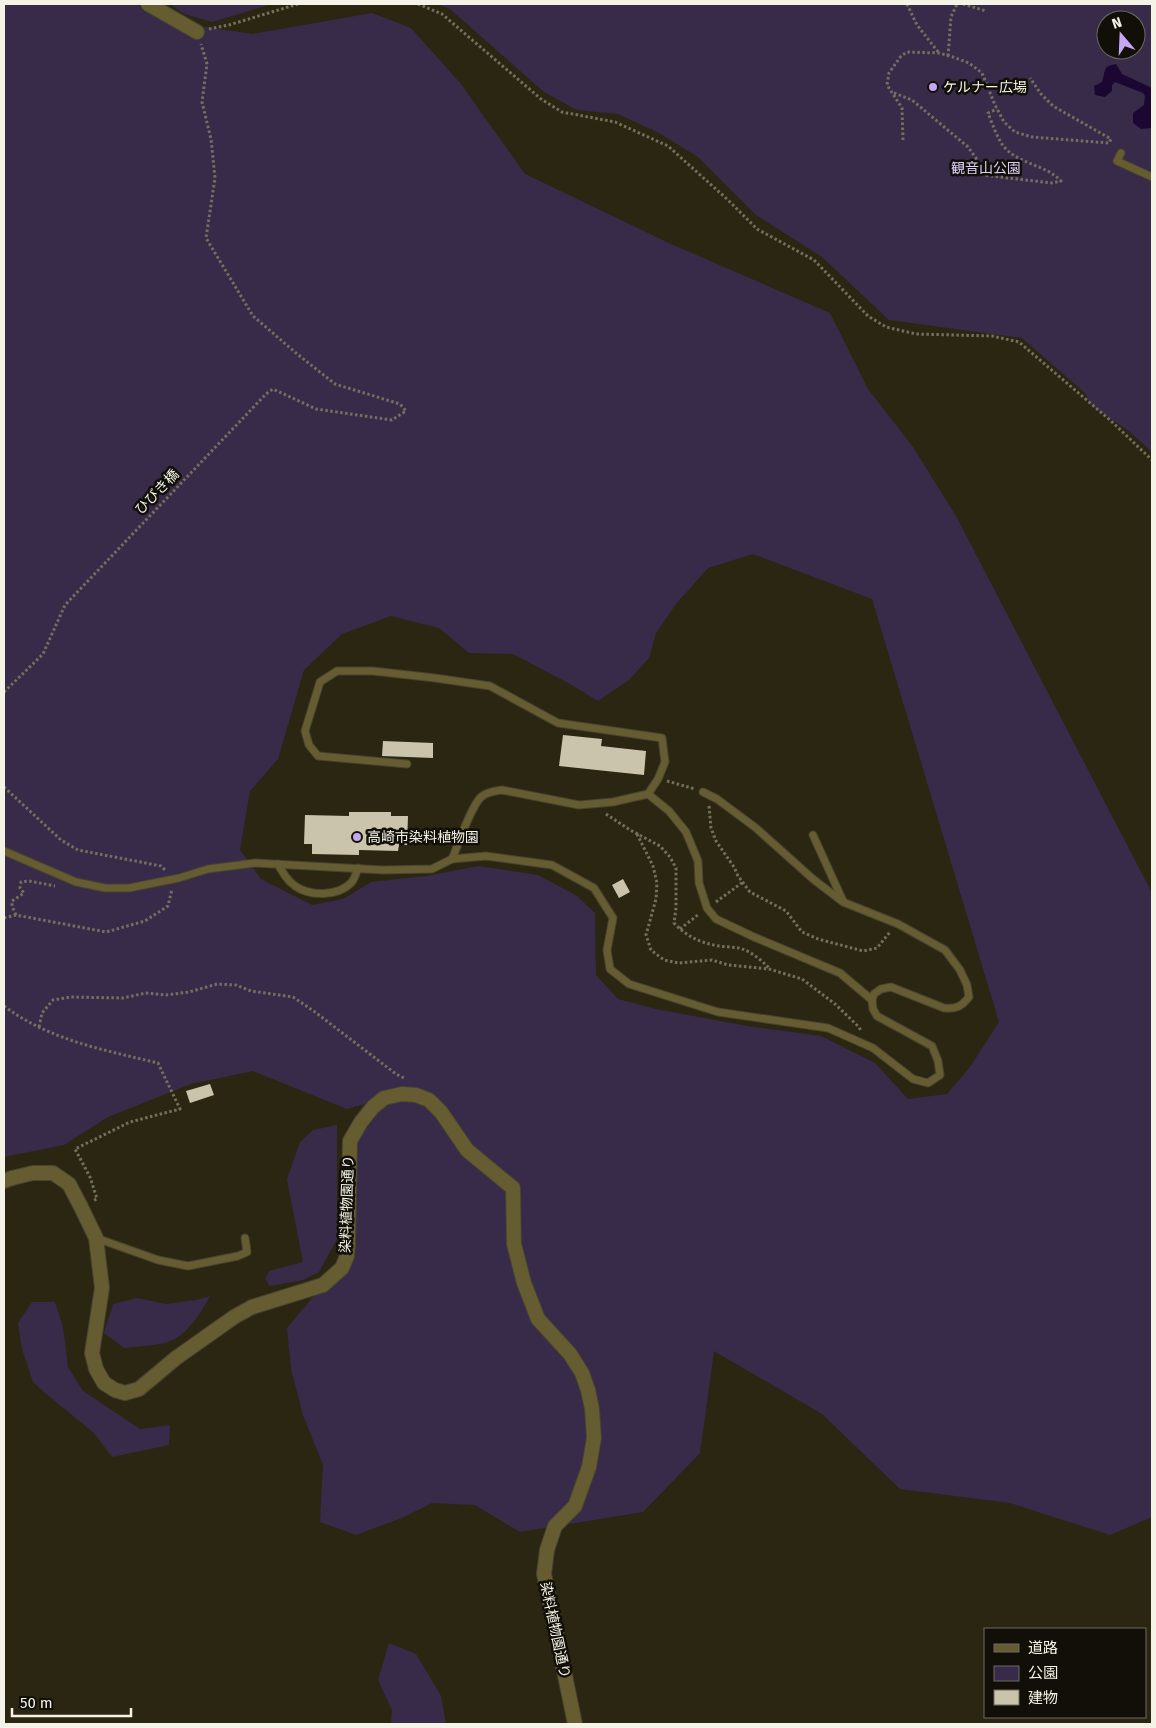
<svg xmlns="http://www.w3.org/2000/svg" width="1156" height="1728" viewBox="0 0 1156 1728" font-family="'Fira Sans','Noto Sans JP',sans-serif">
  <rect width="100%" height="100%" fill="#2b2612"/>
  <g fill="#372b49" fill-rule="evenodd">
    <path d="M4 4H136L170 22 253 34 372 13 411 28 461 84 525 174 671 244 830 313 868 389 913 447 956 516 1152 893V1517L1110 1535 1010 1503 900 1489 822 1414 714 1351 700 1453 643 1512 520 1532 475 1505 432 1503 404 1517 356 1535 320 1522 323 1465 303 1415 291 1369 287 1328 323 1285 342 1268 350 1141 383 1099 347 1109 253 1071 191 1084 108 1117 64 1145 4 1157ZM753 554 872 599 999 1022 970 1067 947 1094 908 1099 875 1063 821 1036 747 1026 656 1009 618 999 596 975 595 913 577 896 538 875 479 866 426 876 371 882 343 899 312 905 261 879 240 850 250 791 278 759 304 670 342 634 391 616 439 628 469 653 513 654 570 684 598 701 629 680 649 658 656 633 676 604 708 568Z"/>
    <polygon points="170,4 169,4 272,4 212,22 184,14"/>
    <path d="M437 4H1152V452L1129 431 1092 406 1085 393 1022 338 889 320 822 257 756 215 698 157 659 133 618 114 577 110 544 92 450 9ZM1106 20H1136V50H1106Z"/>
    <polygon points="337,1125 337,1239 319,1272 303,1280 270,1286 265,1279 269,1271 303,1262 287,1179 300,1142 313,1130"/>
    <path d="M210 1296C202 1311 192 1327 178 1337 166 1346 139 1346 124 1348L104 1333 113 1304 137 1298 166 1304 196 1300Z"/>
    <polygon points="32,1302 55,1302 63,1327 68,1367 83,1391 140,1429 170,1425 169,1445 112,1457 94,1433 44,1392 33,1382 22,1349 18,1323"/>
    <polygon points="389,1643 416,1654 441,1696 446,1724 391,1724 392,1710 378,1680"/>
  </g>
  <path fill="#1c0732" d="M1116 64 1122 74 1152 88V128L1141 129 1133 123V113L1144 105 1145 96 1143 93 1115 82 1112 85V91L1105 97 1095 95 1094 86 1102 82C1106 71 1102 66 1116 64Z"/>
  <g fill="#c9c4ab">
    <polygon points="563,735 602,739 601,746 646,751 644,775 559,766"/>
    <polygon points="383,741 433,743 433,758 382,756"/>
    <polygon points="349,812 391,812 391,816 408,816 407,845 399,845 398,851 359,850 359,855 312,854 312,844 304,844 305,815 349,816"/>
    <polygon points="623,879 630,892 619,898 612,885"/>
    <polygon points="210,1084 214,1095 190,1103 186,1091"/>
  </g>
  <g fill="none" stroke-linecap="round" stroke-linejoin="round">
    <defs>
      <g id="service">
        <polyline points="1121,153 1117,161 1152,177"/>
        <path d="M407 764 318 756 309 745 305 731 320 682 337 671H373L435 678 490 686 558 723 662 738 665 762 658 779 648 794 613 802 579 805 502 790C495 791 486 792 480 798 469 811 459 843 452 859"/>
        <polyline points="648,794 669,811 686,832 698,861 699,883 707,908 716,919 754,937 840,973 872,1000"/>
        <polyline points="813,835 843,901"/>
        <path d="M4 851 76 882 105 888H129L179 878 208 869 255 863 383 870 432 869 452 859 486 856 552 865 594 888 613 918 607 950 610 969 629 984 718 1012 828 1028 873 1048 913 1079 928 1083 940 1075 938 1061 932 1046 877 1016 873 1009 872 1000 874 994 881 989 891 987 944 1008C956 1009 961 1007 969 997L967 985 960 970 945 950 898 924 843 902 813 879 756 828 717 799 703 792"/>
        <path d="M278 864C283 873 287 880 295 886 311 897 338 896 351 883 355 879 356 873 358 868"/>
        <polyline points="96,1238 158,1260 188,1266 238,1256 247,1252 245,1238"/>
      </g>
      <g id="minor">
        <polyline points="148,4 197,32"/>
        <polyline points="12,1178 33,1173 53,1173 69,1184 81,1207 96,1238 102,1288 92,1353 96,1369 104,1383 115,1390 125,1393 139,1389 176,1358 234,1317 252,1307 323,1285 342,1268 347,1256 348,1245 350,1141 361,1122 373,1107 384,1098 402,1094 416,1095 429,1100 441,1112 467,1150 513,1188 514,1244 524,1283 538,1319 570,1354 582,1373 588,1390 592,1409 594,1438 589,1467 575,1506 555,1526 547,1550 544,1574 575,1724"/>
      </g>
      <polyline id="tertiary" points="4,1181 12,1178"/>
    </defs>
    <use href="#service" stroke="#474330" stroke-width="9"/>
    <use href="#minor" stroke="#474330" stroke-width="16"/>
    <use href="#tertiary" stroke="#474330" stroke-width="16"/>
    <g stroke="#73705e" stroke-width="3" stroke-dasharray="2.5 2.5" stroke-linecap="butt">
      <polyline points="418,4 442,14 541,99 562,112 615,122 668,146 728,200 757,229 814,260 868,316 886,327 916,334 992,336 1019,342 1110,420 1152,460"/>
      <polyline points="907,4 917,25 939,53"/>
      <polyline points="963,4 986,11"/>
      <polyline points="209,29 229,25 298,4"/>
      <polyline points="948,56 951,17 957,4"/>
      <path d="M894 93 912 100 968 147 978 161 974 174 1052 183 1061 181C1046 165 1022 165 1006 149 999 143 992 123 988 113L997 109"/>
      <polyline points="903,140 902,108 887,85 889,73 901,56 907,52 939,53 953,57 969,63 982,73 995,105 1004,122 1015,132 1032,137 1109,143 1111,139 1053,106 1041,94 1030,78"/>
      <polyline points="4,692 43,654 65,605 266,394 273,389 316,409 392,420 406,411 400,404 335,384 296,353 253,316 206,238 215,178 211,139 202,102 207,64 201,44"/>
      <polyline points="667,781 695,789"/>
      <polyline points="4,787 61,840 78,850 161,866 166,871"/>
      <polyline points="709,806 711,828 716,841 734,867 738,876 750,892 786,911 802,932 818,939 863,951 877,948 890,932"/>
      <path d="M606 814 630 830 660 846 670 857 676 868V908L674 923C687 937 701 943 719 946 726 947 733 947 739 948 751 951 761 960 769 968"/>
      <polyline points="637,834 653,866 657,883 656,899 646,935 651,950 664,960 679,963 712,960 728,965 769,969 802,979 835,1004 859,1027 861,1031"/>
      <polyline points="716,902 743,882"/>
      <polyline points="16,915 12,906 12,901 24,893 20,888 21,882 29,881 55,886"/>
      <polyline points="4,918 16,915 106,932 145,921 168,906 172,889"/>
      <polyline points="680,929 699,914"/>
      <path d="M4 1006C49 1040 104 1050 158 1063L180 1109 130 1122 75 1149 90 1177 97 1199 92 1201"/>
      <polyline points="39,1027 42,1013 53,1000 71,997 123,998 146,993 166,995 189,992 217,984 236,985 251,991 293,997 315,1012 396,1074 406,1079"/>
    </g>
    <use href="#service" stroke="#655c31" stroke-width="7"/>
    <use href="#minor" stroke="#655c31" stroke-width="14"/>
    <use href="#tertiary" stroke="#655c31" stroke-width="14"/>
  </g>
  <g fill="#c4a7f1" stroke="#110f07" stroke-width="2">
    <circle cx="933" cy="87" r="5"/>
    <circle cx="357" cy="837" r="5"/>
  </g>
  <g text-anchor="middle" dominant-baseline="central" stroke-width="5" stroke-linejoin="round" paint-order="stroke">
    <g font-size="14" fill="#f5f3e6" stroke="#110f07" text-anchor="start">
      <text x="943" y="87">ケルナー広場</text>
      <text x="367" y="837">高崎市染料植物園</text>
    </g>
    <g font-size="14" fill="#dfcefc" stroke="#110f07">
      <text x="986" y="168">観音山公園</text>
    </g>
    <g font-size="14" fill="#f5f3e6" stroke="#110f07">
      <text transform="translate(157 492) rotate(-46)">ひびき橋</text>
      <text transform="translate(347 1204) rotate(-88)">染料植物園通り</text>
      <text transform="translate(555 1630) rotate(78)">染料植物園通り</text>
    </g>
  </g>
  <rect width="1156" height="1728" fill="none" stroke="#f5f3e6" stroke-width="10"/>
  <rect x="984" y="1628" width="162" height="90" fill="#110f07" stroke="#6c6a60"/>
  <rect x="994" y="1644" width="25" height="8" fill="#655c31" stroke="#6c6a60"/>
  <text x="1028" y="1653" font-size="15" fill="#f5f3e6">道路</text>
  <rect x="994" y="1666" width="25" height="15" fill="#372b49" stroke="#6c6a60"/>
  <text x="1028" y="1678" font-size="15" fill="#f5f3e6">公園</text>
  <rect x="994" y="1690" width="25" height="15" fill="#c9c4ab" stroke="#6c6a60"/>
  <text x="1028" y="1703" font-size="15" fill="#f5f3e6">建物</text>
  <g transform="translate(1121 35) rotate(341)"><circle r="24" fill="#110f07" stroke="#6c6a60"/>
  <path d="M0-4L9 19L0 12L-9 19Z" fill="#c4a7f1"/>
  <text y="-8" font-size="14" font-weight="bold" text-anchor="middle" fill="#f5f3e6">N</text>
  </g>
  <path d="M12 1708v8h119v-8" fill="none" stroke="#f5f3e6" stroke-width="2.5"/>
  <text x="20" y="1708" font-size="15" fill="#f5f3e6" stroke="#110f07" stroke-width="4" paint-order="stroke">50 m</text>
</svg>
